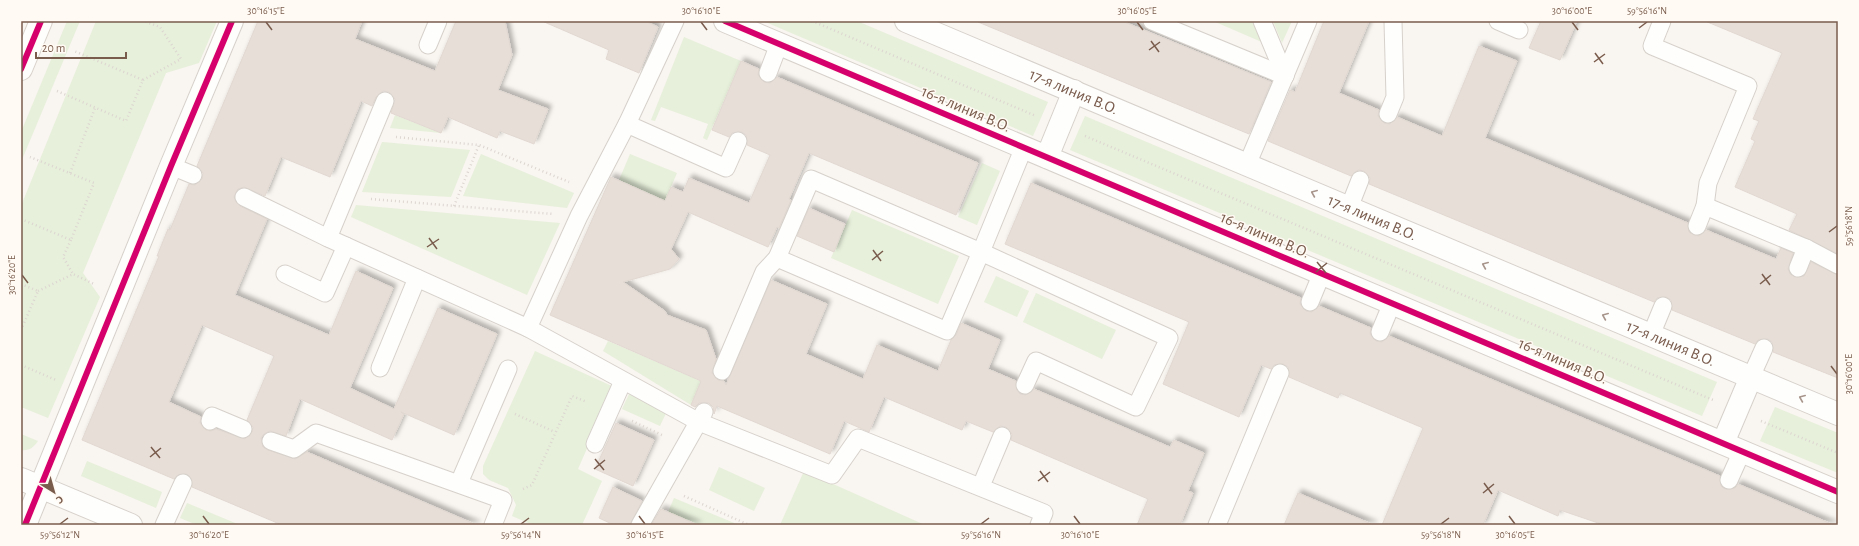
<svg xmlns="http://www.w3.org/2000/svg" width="1859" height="546" viewBox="0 0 1859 546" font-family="'Alegreya Sans',sans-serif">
  <defs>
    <filter id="shadow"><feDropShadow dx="3.5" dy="-3.5" stdDeviation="2" flood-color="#0004"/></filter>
  </defs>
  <rect width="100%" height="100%" fill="#f9f5f0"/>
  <g fill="#e7f0db">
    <polygon points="67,21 80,21 21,162 21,132"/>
    <polygon points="96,21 217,21 199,63 166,73 83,273 100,297 48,418 21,407 21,206"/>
    <polygon points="763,21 857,21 1048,102 1033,136"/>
    <polygon points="1213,21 1254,21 1264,43"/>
    <polygon points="1273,21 1292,21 1282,43"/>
    <polygon points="684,37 741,61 707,140 703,138 708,124 661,107 655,121 651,120"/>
    <polygon points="395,115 441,133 390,128"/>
    <polygon points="1085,116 1717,382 1702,416 1070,150"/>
    <polygon points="382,142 383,142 470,150 451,197 362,192"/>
    <polygon points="481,154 574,193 567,208 463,196"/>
    <polygon points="630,154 677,173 665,201 619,180"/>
    <polygon points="982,163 1000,171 977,225 958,217"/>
    <polygon points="356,205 560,223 527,295 351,217"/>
    <polygon points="852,210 959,256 938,304 831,258"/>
    <polygon points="996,276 1029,291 1017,317 984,302"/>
    <polygon points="1036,293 1116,330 1102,359 1023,322"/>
    <polygon points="608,341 701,381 691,405 603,351"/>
    <polygon points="535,351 614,387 578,469 602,481 582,525 533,525 512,516 516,505 508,488 489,480 483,474 483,466"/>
    <polygon points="629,394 667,411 660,426 622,409"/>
    <polygon points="1775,407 1838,433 1838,473 1760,441"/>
    <path d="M21 434 38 441C33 448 29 451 21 450Z"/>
    <polygon points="87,461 162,492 156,508 81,476"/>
    <polygon points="719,467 765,488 754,511 709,490"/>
    <polygon points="804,471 925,525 780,525"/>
    <polygon points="674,498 739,525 698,525 668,512"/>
    <polygon points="187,503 240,525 197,525 180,518"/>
  </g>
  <g fill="#e6ded7" stroke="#e2d8d2" fill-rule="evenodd" filter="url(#shadow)">
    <path d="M258 21H362L355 39 435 71 456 21H505L512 55 498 90 548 109 534 144 500 131 497 138 448 117 441 133 391 113 395 99 389 92 383 91 376 97 372 106 361 101 330 177 281 157 265 196 244 187 238 189 234 197 236 202 240 206 267 219 235 295 329 335 356 271 393 288 350 388 394 409 438 308 497 334 454 435 401 412 404 414 392 440 300 399 286 436 270 431 264 434 261 438 263 447 268 450 295 459 307 452 477 525H282L192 487 191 478 187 474 178 475 174 479 82 440 159 256H157L168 229 170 230 189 184 195 185 202 179 203 173 197 166ZM202 325 274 356 247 420 253 427 252 432 245 439 216 429 211 431 206 430 200 423 201 417 169 402Z"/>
    <polygon points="542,21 645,21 658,27 639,73 606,59 609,50"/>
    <polygon points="1122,21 1271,82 1249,134 978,22"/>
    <polygon points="1324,21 1369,21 1339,93 1379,110 1378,116 1384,123 1390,124 1397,117 1442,136 1479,46 1517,61 1485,138 1688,223 1689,232 1694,235 1699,236 1706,230 1776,259 1781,248 1793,253 1788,269 1790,274 1795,277 1804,276 1811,262 1838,275 1838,378 1773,352 1772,342 1768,339 1758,340 1755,344 1672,310 1671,300 1666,297 1657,298 1654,302 1369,184 1370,178 1364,171 1358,170 1351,176 1268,141 1290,90 1295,92"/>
    <polygon points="1541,21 1577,21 1560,60 1529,48"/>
    <polygon points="1705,21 1838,21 1838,254 1789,230 1797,214 1735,187 1755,141 1751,139 1759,121 1753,119 1782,53"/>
    <polygon points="741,61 759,69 758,75 764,82 770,83 777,77 978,163 956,215 809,153 789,199 791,200 779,228 777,227 768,247 688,212 671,249 679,259 670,269 623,282 665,311 667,315 706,330 716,359 712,373 718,380 724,381 726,385 771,280 827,304 806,354 863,379 877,345 938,371 951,340 956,335 961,323 1000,340 988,369 1016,381 1017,390 1020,394 1026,395 1034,389 1170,447 1174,440 1204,453 1188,491 1193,493 1180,525 1137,525 1148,499 1011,440 1012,434 1006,427 1000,426 993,432 966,421 962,430 884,397 869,432 844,421 830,454 717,406 714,414 713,407 709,403 699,403 695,407 691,405 701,381 550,315 611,177 665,201 671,187 683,192 689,178 749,203 770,155 747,145 746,135 742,132 732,133 729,137 712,130"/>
    <polygon points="1031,183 1301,298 1300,304 1306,311 1312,312 1319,306 1371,328 1370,334 1376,341 1382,342 1389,336 1720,476 1721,486 1725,489 1735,488 1738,484 1834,525 1604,525 1560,510 1558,516 1498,490 1483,525 1382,525 1423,428 1340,393 1338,398 1289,377 1288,367 1283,364 1274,365 1271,369 1261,365 1239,417 1163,384 1189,322 1005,244"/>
    <polygon points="809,208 845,224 834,252 797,236"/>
    <polygon points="616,423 654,440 633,486 595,469"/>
    <polygon points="613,487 642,501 630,525 614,525 599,518"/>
    <polygon points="1298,493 1374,525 1284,525"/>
    <polygon points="661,509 698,525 651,525"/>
  </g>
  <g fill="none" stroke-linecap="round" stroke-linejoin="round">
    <defs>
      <g id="service">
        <polyline points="1152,21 1285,76"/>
        <polyline points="1262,21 1285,76"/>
        <polyline points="1498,21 1519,30"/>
        <polyline points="1662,21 1652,46 1748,86 1708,183 1705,206 1697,226"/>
        <polyline points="428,45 438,21"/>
        <polyline points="768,73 779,44"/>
        <polyline points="1388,114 1395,97 1393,21"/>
        <polyline points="627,124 726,168 738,141"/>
        <polyline points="1247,165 1308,21"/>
        <polyline points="171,166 193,175"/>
        <polyline points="244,197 328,238 528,328 699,422 832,475 858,438 1044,513 1039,525"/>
        <polyline points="1705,206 1806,248 1838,265"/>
        <polyline points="1349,208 1360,180"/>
        <polyline points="328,238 385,101"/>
        <polyline points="777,258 947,331 981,252 1169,338 1136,407 1036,361 1025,385"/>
        <polyline points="1798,268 1806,248"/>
        <polyline points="285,274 325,293 346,246"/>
        <polyline points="1310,302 1322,273"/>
        <polyline points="528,328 579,216 627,124 675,21"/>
        <polyline points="1380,332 1392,303"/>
        <polyline points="1651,335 1663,306"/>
        <polyline points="380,368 417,278"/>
        <polyline points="722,371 764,272 777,258 811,179 981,252 1024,147"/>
        <polyline points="1751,377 1764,348"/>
        <polyline points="210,421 212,416 243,429"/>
        <polyline points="271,441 294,449 316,433 503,500 493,525"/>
        <polyline points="595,444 623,381"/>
        <polyline points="1729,480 1742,451"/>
        <polyline points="459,483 508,369"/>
        <polyline points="981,486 1002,436"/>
        <polyline points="164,525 183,483"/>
        <polyline points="640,525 704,412"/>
        <polyline points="1217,525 1280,373"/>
      </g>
      <g id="minor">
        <polyline points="21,479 131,525"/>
        <polyline points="25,525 171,166 232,21"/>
      </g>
      <g id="tertiary">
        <polyline points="725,21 1838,492"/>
        <path id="s1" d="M906 21 1838 414"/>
        <polyline points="1047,157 1074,91"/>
        <polyline points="1723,443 1751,377"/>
      </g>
      <polyline id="secondary" points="21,69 41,21"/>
    </defs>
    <use href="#service" stroke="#d7d1cb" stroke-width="19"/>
    <use href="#minor" stroke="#d7d1cb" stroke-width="24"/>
    <use href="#tertiary" stroke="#d7d1cb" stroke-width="24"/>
    <use href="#secondary" stroke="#d9d2cb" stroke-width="24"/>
    <g stroke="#dcd5d0" stroke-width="2.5" stroke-dasharray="1 3" stroke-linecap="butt">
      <polyline points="812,21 1036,116"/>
      <polyline points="143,80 181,59 160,27 144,21"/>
      <polyline points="57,91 126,121 143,80 74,51"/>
      <polyline points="1085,136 1713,400"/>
      <polyline points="396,137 479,145 569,182"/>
      <polyline points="70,173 95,108"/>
      <polyline points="371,199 553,214"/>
      <polyline points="454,206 479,145"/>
      <polyline points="21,219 71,240 94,183 30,157"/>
      <polyline points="71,240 63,257 73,274"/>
      <polyline points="21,284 38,291 21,330"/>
      <polyline points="38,291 73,274 94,284"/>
      <polyline points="21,365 56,380"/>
      <polyline points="515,414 555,432"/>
      <polyline points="632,421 664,436"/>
      <polyline points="1761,421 1838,453"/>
      <polyline points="523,489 532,485 572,396 587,402"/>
      <polyline points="684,496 749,525"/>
    </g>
    <use href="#service" stroke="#fefefd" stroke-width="17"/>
    <use href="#minor" stroke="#fefefd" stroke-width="22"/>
    <use href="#tertiary" stroke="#fefefd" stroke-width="22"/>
    <use href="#secondary" stroke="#fefefd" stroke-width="22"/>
    <defs>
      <g id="cycleway">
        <polyline points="725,21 1838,492"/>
        <polyline points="21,69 41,21"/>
        <polyline points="25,525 171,166 232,21"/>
      </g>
    </defs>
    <use href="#cycleway" stroke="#fffaf3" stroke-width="8"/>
    <use href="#cycleway" stroke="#d6006c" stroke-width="6"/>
  </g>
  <defs><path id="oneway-chevron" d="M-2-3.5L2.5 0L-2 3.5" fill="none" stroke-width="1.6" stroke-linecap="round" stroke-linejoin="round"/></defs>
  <g stroke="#a8958b">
    <use href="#oneway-chevron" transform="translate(1314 193) rotate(-157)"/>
    <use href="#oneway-chevron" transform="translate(1485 265) rotate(-157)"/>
    <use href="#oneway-chevron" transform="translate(1605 316) rotate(-157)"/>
    <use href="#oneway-chevron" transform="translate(1802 398) rotate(-157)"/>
  </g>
  <path fill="none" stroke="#7a5c4d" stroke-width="1.5" d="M266 22 272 30M701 22 707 30M1137 22 1143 30M1572 22 1578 30M1639 28 1647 22M1151 41 1159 52M1149 50 1160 42M1595 53 1603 64M1594 62 1605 54M1829 232 1837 226M429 238 437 249M427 247 439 239M873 250 881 261M872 260 883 251M1317 262 1326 273M1316 272 1327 263M1762 274 1770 285M22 275 28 283M1760 284 1771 275M1831 366 1837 374M151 447 160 458M150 457 161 448M595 459 604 470M594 469 605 460M1040 471 1048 482M1038 481 1050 472M1484 483 1492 494M1483 493 1494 484M203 516 209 524M639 516 645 524M1074 516 1080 524M1509 516 1515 524M60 524 68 518M521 524 529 518M981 524 989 518M1441 524 1449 518"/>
  <g text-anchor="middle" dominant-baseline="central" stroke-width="3" stroke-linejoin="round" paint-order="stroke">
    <g font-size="16" fill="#7a5c4d" stroke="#fffaf3">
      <text stroke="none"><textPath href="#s1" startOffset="182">17-я линия В.О.</textPath></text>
      <text transform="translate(966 109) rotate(23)">16-я линия В.О.</text>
      <text stroke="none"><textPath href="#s1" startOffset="506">17-я линия В.О.</textPath></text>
      <text transform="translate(1265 235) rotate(23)">16-я линия В.О.</text>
      <text stroke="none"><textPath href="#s1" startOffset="830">17-я линия В.О.</textPath></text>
      <text transform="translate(1563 361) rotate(23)">16-я линия В.О.</text>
    </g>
  </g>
  <rect width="1859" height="546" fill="none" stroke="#fffaf3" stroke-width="44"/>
  <g transform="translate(54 492) rotate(143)" stroke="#fffaf3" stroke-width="3" paint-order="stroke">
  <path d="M0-3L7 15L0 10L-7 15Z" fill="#7a5c4d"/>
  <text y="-6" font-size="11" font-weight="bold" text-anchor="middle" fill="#7a5c4d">С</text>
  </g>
  <path d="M36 52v6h90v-6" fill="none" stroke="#7a5c4d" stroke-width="2"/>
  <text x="42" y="52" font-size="12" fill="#7a5c4d" stroke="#fffaf3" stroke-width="3" paint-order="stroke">20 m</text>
  <rect x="22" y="22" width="1815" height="502" fill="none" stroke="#7a5c4d" stroke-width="1.5"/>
  <g font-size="10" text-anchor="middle" fill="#7a5c4d">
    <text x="266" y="14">30°16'15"E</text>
    <text x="701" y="14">30°16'10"E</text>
    <text x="1137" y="14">30°16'05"E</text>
    <text x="1572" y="14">30°16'00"E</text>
    <text x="1647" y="14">59°56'16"N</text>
    <text transform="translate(1848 226) rotate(-90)" y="4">59°56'18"N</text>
    <text transform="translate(11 275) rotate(-90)" y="4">30°16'20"E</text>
    <text transform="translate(1848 374) rotate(-90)" y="4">30°16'00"E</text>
    <text x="60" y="538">59°56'12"N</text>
    <text x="209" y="538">30°16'20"E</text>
    <text x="521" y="538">59°56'14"N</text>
    <text x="645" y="538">30°16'15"E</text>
    <text x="981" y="538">59°56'16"N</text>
    <text x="1080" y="538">30°16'10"E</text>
    <text x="1441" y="538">59°56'18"N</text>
    <text x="1515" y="538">30°16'05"E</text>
  </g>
</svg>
